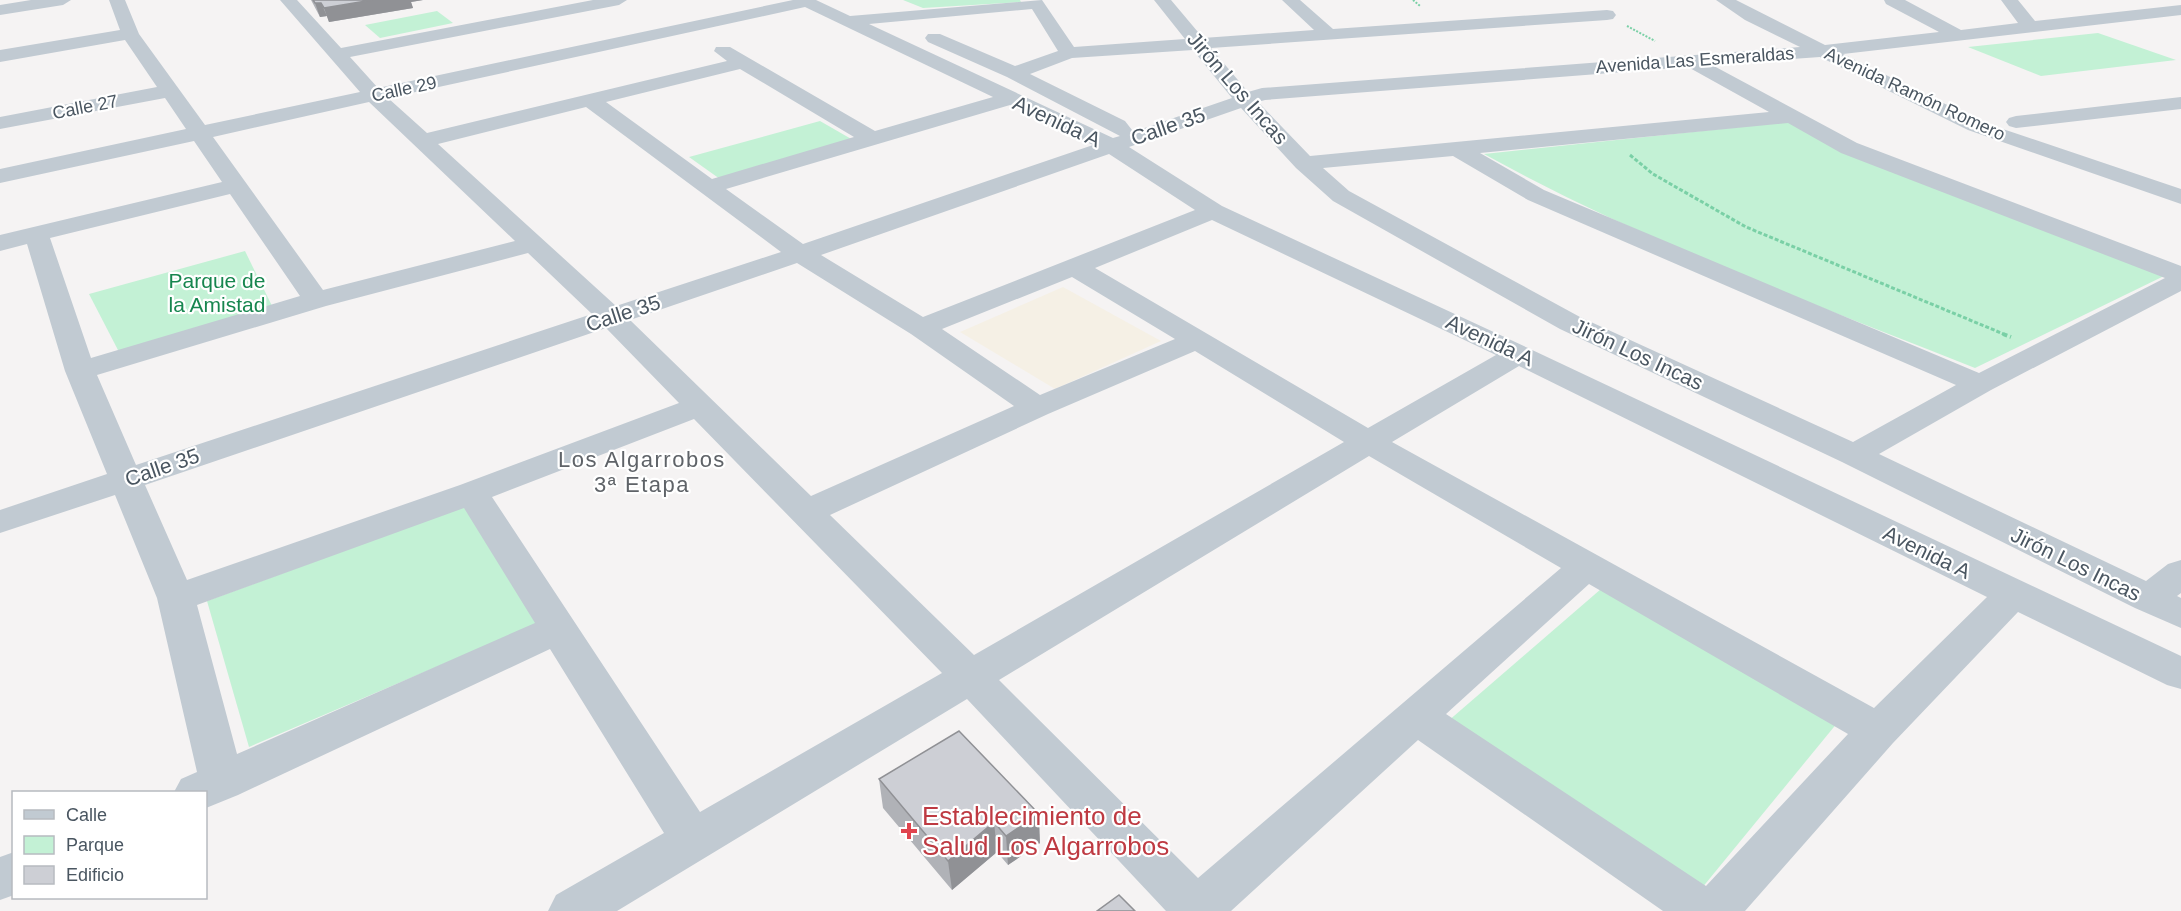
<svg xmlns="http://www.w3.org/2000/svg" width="2181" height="911" viewBox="0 0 2181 911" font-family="Helvetica,sans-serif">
  <rect width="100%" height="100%" fill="#f5f3f3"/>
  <g fill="#c3f1d5">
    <polygon points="903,0 1020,0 1021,2 923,8"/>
    <polygon points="437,11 453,23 380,38 365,25"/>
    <polygon points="2098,33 2176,60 2041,76 1968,47"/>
    <polygon points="820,121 853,140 720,179 689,157"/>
    <path d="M1787 122 2164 276 1975 368C1809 302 1640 240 1484 154Z"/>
    <polygon points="245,251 274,310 119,352 89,294"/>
    <polygon points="468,505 537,624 249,747 207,601"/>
    <polygon points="1601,589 1838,722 1697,894 1447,722"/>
  </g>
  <polygon fill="#f5f0e5" points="1063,287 1161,341 1055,389 960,332"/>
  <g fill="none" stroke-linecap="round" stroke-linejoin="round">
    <g stroke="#7ad0a6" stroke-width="2" stroke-dasharray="2 1.5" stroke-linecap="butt">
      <polyline points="1413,0 1420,6"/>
      <polyline points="1627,26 1655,41"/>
    </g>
    <polyline stroke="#7ad0a6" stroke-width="3" stroke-dasharray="4 2" stroke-linecap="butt" points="1630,155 1653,174 1746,227 2006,335"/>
    <polyline stroke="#7ad0a6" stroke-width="4" stroke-dasharray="4.5 3" stroke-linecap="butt" points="2003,334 2011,337"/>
    <g fill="#c1cad2" fill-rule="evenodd">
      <polygon points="31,0 71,0 63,5 0,15 0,5"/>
      <path d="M109 0H125L139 34 205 125 360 92 280 0H297L341 48 593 0H627L619 5 350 57 378 88 793 0H816L850 16 1042 0 1074 47 1185 39 1154 0H1171L1203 38 1314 30 1282 0H1300L1333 29 1607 10 1613 11 1616 15 1613 19 1607 20 1211 48 1248 92 1262 88 1800 47 1745 20 1716 0H1736L1825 45 1939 32 1886 4 1884 0H1905L1961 30 2018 23 2001 0H2018L2035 21 2181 5V15L1843 54 1982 122 2181 189V204L1968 130 1820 57 1712 65 1857 143 2181 266V291L1991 390 1879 454 2146 581 2168 564 2181 560V593L2177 596 2181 598V628L2135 608 1842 462 1560 329 1333 201 1296 168 1241 108 1129 147 1222 206 1528 348 2181 656V689L2167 685 2018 612 1893 743 1745 911H1663L1418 740 1231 911H1166L967 699 617 911H548L556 895 664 833 550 649 238 795 206 808V792H174L181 779 197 772 157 598 115 495 0 533V510L107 474 65 371 27 244 0 251V235L222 182 194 141 0 183V169L186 129 165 98 0 129V117L157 87 125 40 0 62V50L120 30ZM805 7 993 97 875 131 730 47H716L714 51 727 61 427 133 388 98ZM1032 9 1058 51 1015 66 940 34H928L925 38 928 42 1007 77 1120 136 1113 138 869 24ZM1193 50 1232 98 1130 133 1132 130 1125 121 1030 74 1072 58ZM1688 67 1769 112 1310 156 1258 102 1265 100ZM740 69 854 137 712 179 606 102ZM369 102 515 241 323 290 213 137ZM1010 105 1093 145 803 244 726 189ZM586 107 781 252 616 306 438 144ZM1788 123 1841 153 2165 278 1979 373 1544 190 1480 153ZM1109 154 1195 210 923 317 821 255ZM1453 156 1528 200 1956 385 1853 442 1580 317 1349 191 1323 168ZM230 194 300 296 91 358 50 238ZM1212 220 1496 355 1368 428 1095 268ZM528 253 592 314 136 465 97 375 326 306ZM797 263 911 334 1014 406 811 496 630 320ZM1072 277 1175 339 1040 395 942 329ZM606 328 679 403 460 485 187 580 145 485ZM1195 351 1344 442 974 655 830 515 1048 414ZM1519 366 1987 597 1874 708 1392 442ZM694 419 942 673 700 812 492 497ZM1369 456 1561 568 1198 878 999 680ZM464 508 535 623 237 754 197 605ZM1589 584 1848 734 1706 886 1446 714Z"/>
      <polygon points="2181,97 2181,109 2016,128 2009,126 2006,122 2009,118 2016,116"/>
      <polygon points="14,852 14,895 0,900 0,857"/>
    </g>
  </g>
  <g fill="#b0b2b7">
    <polygon points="311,0 423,0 411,2 413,8 329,22 327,16 320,17"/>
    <polygon points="959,731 1040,843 1008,865 997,852 952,890 883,808 879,779"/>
  </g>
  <g fill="#909195">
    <polygon points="372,0 423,0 411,2 413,8 329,22 324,8"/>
    <polygon points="315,3 321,3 327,16 320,17"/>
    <polygon points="1039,814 1040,843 1008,865 1006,836"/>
    <polygon points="994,822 997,852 952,890 948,861"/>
  </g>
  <g fill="#cdcfd5" stroke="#909195" stroke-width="1.5">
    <polygon points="313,0 372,0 324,8 321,3 315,3"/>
    <polygon points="959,731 1039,814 1006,836 994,822 948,861 879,779"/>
    <polygon points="1119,895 1135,911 1097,911"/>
  </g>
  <path fill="#e0444e" stroke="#fff" stroke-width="2" d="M906 822h6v6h6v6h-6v6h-6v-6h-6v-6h6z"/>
  <g text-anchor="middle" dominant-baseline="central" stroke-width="4.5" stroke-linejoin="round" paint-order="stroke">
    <g font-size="18" fill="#4a5661" stroke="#fff">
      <text transform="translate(1695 60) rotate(-4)">Avenida Las Esmeraldas</text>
      <text transform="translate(404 89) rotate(-12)">Calle 29</text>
      <text transform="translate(1915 94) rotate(25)">Avenida Ramón Romero</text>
      <text transform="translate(85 107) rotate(-11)">Calle 27</text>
    </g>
    <g font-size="21" fill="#4a5661" stroke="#fff">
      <text transform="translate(1238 88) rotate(49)">Jirón Los Incas</text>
      <text transform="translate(1057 121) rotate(25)">Avenida A</text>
      <text transform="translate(1168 126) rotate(-19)">Calle 35</text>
      <text transform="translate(623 313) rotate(-18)">Calle 35</text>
      <text transform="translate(1490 340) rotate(25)">Avenida A</text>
      <text transform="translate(1638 354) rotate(25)">Jirón Los Incas</text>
      <text transform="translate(162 467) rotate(-19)">Calle 35</text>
      <text transform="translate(1927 552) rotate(26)">Avenida A</text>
      <text transform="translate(2076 564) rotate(26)">Jirón Los Incas</text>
    </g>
    <g font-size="21" fill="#17864f" stroke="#fff">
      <text x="217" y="280">Parque de<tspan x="217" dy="24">la Amistad</tspan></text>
    </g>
    <g font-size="22" letter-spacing="1.5" fill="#5f6368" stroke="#fff">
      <text x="642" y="459">Los Algarrobos<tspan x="642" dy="25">3ª Etapa</tspan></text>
    </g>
    <g font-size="26" fill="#be3a42" stroke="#fff" text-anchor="start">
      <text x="922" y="816">Establecimiento de<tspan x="922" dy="30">Salud Los Algarrobos</tspan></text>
    </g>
  </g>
  <rect x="12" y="791" width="195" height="108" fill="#ffffff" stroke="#b7bbc0" stroke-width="1.5"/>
  <rect x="24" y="810" width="30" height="9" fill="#c1cad2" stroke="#b7bbc0" stroke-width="1.5"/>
  <text x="66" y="821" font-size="18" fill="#4a5661">Calle</text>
  <rect x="24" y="836" width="30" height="18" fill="#c3f1d5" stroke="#b7bbc0" stroke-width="1.5"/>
  <text x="66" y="851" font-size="18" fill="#4a5661">Parque</text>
  <rect x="24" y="866" width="30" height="18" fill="#cdcfd5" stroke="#b7bbc0" stroke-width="1.5"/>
  <text x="66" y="881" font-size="18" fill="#4a5661">Edificio</text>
</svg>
